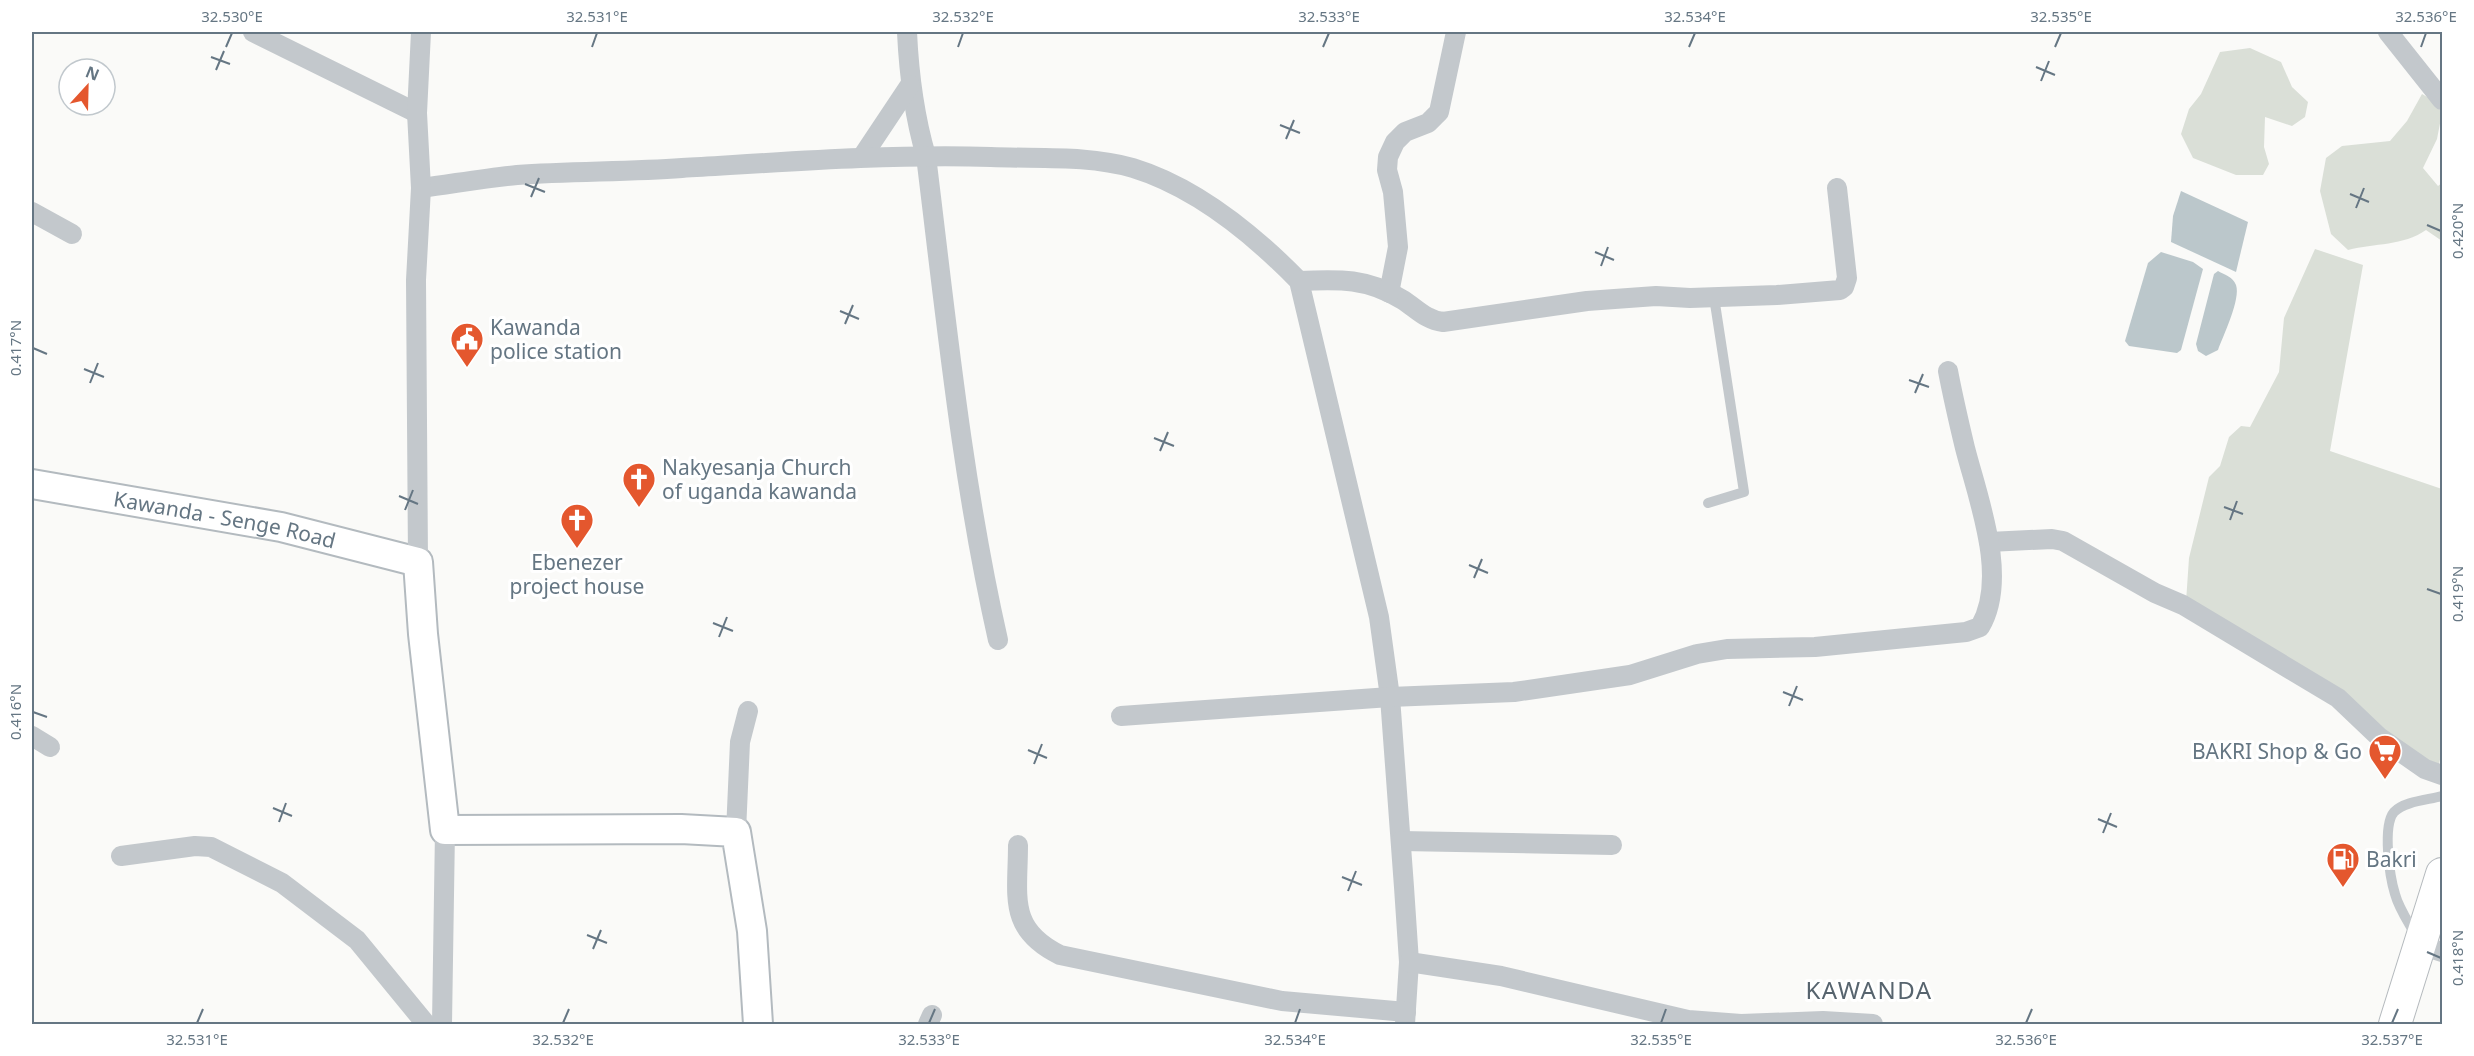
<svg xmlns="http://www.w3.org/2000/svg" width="2474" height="1056" viewBox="0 0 2474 1056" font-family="'Noto Sans',sans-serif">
  <rect width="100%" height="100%" fill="#fafaf8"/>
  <g fill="#dadfd7">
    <polygon points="2250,48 2281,62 2292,87 2308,102 2305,117 2292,126 2265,117 2264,147 2269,164 2263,175 2236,175 2193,158 2181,134 2189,109 2201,94 2220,52"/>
    <path d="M2422 94 2434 101 2442 113 2437 139 2423 168 2438 186 2442 183V241L2426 230C2403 246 2375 243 2348 250L2331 234 2320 191 2326 158 2342 146 2390 141 2407 121Z"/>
    <polygon points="2315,249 2363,265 2330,451 2442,489 2442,750 2438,769 2186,602 2189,558 2209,477 2220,466 2229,437 2241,426 2250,427 2279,372 2284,318"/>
  </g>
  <g fill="#bbc7cb">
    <polygon points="2181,191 2248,222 2236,272 2171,242 2173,216"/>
    <polygon points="2161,252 2193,262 2203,269 2181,350 2177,353 2129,346 2125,341 2148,263"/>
    <path d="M2218 271C2225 275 2233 277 2236 285 2241 299 2223 336 2218 350L2206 356 2198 351 2196 344 2214 274Z"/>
  </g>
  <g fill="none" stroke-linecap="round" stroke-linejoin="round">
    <defs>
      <g id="secondary">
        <path id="s1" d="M32 484 281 527 418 562 423 634 445 830 681 829 736 832 752 931 758 1024"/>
      </g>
      <polyline id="primary" points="2395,1024 2442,874"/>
    </defs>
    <use href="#secondary" stroke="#b3babf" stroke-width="32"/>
    <use href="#primary" stroke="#b5babe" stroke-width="34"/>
    <g stroke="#c3c8cc" stroke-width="10">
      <polyline points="1708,503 1744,492 1714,297"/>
      <path d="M2416 936C2409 923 2399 909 2395 894 2390 878 2382 826 2394 812 2405 801 2428 800 2442 796"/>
    </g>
    <g stroke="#c3c8cc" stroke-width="20">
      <polyline points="253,32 417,113"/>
      <path d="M907 32C909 75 914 115 926 156 946 318 962 481 998 640"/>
      <polyline points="2388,32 2442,100"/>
      <polyline points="862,157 910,85"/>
      <path d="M421 188C452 184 485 178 517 175 572 171 627 172 682 168 785 162 888 154 991 157 1038 159 1088 155 1133 168 1195 187 1254 235 1299 281L1379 617 1390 697 1404 887 1409 962 1405 1024"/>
      <polyline points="32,212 72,234"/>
      <path d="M1299 281C1339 279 1368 278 1403 300 1417 309 1426 320 1443 322L1587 301 1656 296 1690 298 1777 295 1840 290 1844 287 1847 278 1837 188"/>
      <polyline points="1389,293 1398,247 1393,192 1387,170 1388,157 1395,142 1405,132 1428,123 1439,112 1456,32"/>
      <polyline points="1989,542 2052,539 2063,541 2155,593 2183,605 2338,698 2379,737 2425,769 2442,775"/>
      <polyline points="418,562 416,280 421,188 417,113 421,32"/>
      <path d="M1121 716 1390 697 1514 692 1630 675 1697 654 1727 649 1815 647 1966 632 1980 627C2009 578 1978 499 1965 448 1959 423 1953 397 1948 371"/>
      <polyline points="32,736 50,747"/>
      <polyline points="736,832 740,742 748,711"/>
      <polyline points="1401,841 1612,845"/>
      <path d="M1018 845C1018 896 1007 929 1060 955L1282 1001 1406 1012"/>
      <polyline points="121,856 195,846 211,847 282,883 357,940 426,1024"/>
      <polyline points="2420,945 2442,952"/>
      <polyline points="1409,962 1501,976 1688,1020 1741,1024 1823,1021 1873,1024"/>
      <polyline points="442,1024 445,830"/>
      <polyline points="928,1024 932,1015"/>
    </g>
    <use href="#secondary" stroke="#fff" stroke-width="28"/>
    <use href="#primary" stroke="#fff" stroke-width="32"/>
  </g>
  <path fill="none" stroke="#657683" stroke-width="2" d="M226 47 232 33M592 47 597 33M958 47 963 33M1323 47 1329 33M1689 47 1695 33M2055 47 2061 33M2421 47 2426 33M211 57 230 64M2036 67 2055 75M216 70 224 51M2041 81 2049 61M1280 125 1300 133M1286 139 1294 120M525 184 545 192M2350 194 2369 202M531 197 539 178M2356 208 2364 188M2427 225 2441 231M1595 252 1614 260M1601 266 1608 247M840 311 859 319M845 324 853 305M33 348 47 354M84 369 104 377M1909 380 1929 387M90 383 98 363M1915 393 1923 374M1154 438 1174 446M1160 451 1168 432M399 496 418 504M2224 507 2243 514M405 510 413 490M2230 520 2237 501M1469 565 1488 573M1474 578 1482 559M2427 589 2441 594M713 623 733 631M719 637 727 617M1783 692 1803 700M1789 706 1797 686M33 712 47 717M1028 750 1047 758M1034 764 1042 744M273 808 292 816M2098 819 2117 827M279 822 286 803M2103 833 2111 813M1342 877 1362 885M1348 891 1356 871M587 935 607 943M593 949 601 930M2427 952 2441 958M197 1023 203 1009M563 1023 569 1009M929 1023 935 1009M1295 1023 1300 1009M1661 1023 1666 1009M2026 1023 2032 1009M2392 1023 2398 1009"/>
  <defs>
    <symbol id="civic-pin" viewBox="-11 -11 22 30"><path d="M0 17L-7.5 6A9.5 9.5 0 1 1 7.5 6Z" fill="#e4572e" stroke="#fff"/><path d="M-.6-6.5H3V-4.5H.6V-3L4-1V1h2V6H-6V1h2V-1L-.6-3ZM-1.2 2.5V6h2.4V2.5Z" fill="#fff"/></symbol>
    <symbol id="church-pin" viewBox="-11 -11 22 30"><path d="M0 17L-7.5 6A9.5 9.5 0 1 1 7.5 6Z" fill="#e4572e" stroke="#fff"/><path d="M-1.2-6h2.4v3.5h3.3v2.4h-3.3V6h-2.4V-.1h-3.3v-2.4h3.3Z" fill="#fff"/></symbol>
    <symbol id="supermarket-pin" viewBox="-11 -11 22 30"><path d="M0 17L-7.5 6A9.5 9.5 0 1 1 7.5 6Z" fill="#e4572e" stroke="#fff"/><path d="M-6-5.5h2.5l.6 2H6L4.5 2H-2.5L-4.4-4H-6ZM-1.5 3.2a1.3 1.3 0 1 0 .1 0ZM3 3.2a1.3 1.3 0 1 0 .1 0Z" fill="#fff"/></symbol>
    <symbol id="fuel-pin" viewBox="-11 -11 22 30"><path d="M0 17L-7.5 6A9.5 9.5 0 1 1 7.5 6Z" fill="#e4572e" stroke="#fff"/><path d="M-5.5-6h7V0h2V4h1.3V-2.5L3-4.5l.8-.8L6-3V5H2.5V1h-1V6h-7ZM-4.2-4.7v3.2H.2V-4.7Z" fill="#fff"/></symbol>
  </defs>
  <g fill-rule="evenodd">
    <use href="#civic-pin" x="448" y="320" width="38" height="52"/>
    <use href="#church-pin" x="620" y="460" width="38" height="52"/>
    <use href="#church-pin" x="558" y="501" width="38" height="52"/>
    <use href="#supermarket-pin" x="2366" y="732" width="38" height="52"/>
    <use href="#fuel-pin" x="2324" y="840" width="38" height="52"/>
  </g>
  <g text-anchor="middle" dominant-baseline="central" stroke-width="6" stroke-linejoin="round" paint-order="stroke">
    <g font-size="21" fill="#657683" stroke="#fff" text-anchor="start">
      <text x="490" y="327">Kawanda<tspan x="490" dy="24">police station</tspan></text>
      <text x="662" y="467">Nakyesanja Church<tspan x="662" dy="24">of uganda kawanda</tspan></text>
      <text x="577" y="562" text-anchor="middle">Ebenezer<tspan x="577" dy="24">project house</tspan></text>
      <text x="2362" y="751" text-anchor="end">BAKRI Shop &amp; Go</text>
      <text x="2366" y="859">Bakri</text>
    </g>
    <g font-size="21" fill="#657683" stroke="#fff">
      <text stroke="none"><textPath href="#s1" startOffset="196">Kawanda - Senge Road</textPath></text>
    </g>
    <g font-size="24" letter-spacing="1.5" fill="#57646e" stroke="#fff">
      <text x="1869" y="989">KAWANDA</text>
    </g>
  </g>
  <rect width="2474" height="1056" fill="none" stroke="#ffffff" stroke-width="66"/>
  <g transform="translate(87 87) rotate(22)"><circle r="28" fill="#ffffff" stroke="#c1c8cd" stroke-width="1.5"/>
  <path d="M0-4.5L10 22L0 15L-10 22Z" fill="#e4572e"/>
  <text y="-9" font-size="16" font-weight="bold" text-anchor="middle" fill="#657683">N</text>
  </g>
  <rect x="33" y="33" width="2408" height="990" fill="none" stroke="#657683" stroke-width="2"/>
  <g font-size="15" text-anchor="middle" fill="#657683">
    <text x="232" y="22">32.530°E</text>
    <text x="597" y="22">32.531°E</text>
    <text x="963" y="22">32.532°E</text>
    <text x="1329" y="22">32.533°E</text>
    <text x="1695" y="22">32.534°E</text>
    <text x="2061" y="22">32.535°E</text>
    <text x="2426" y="22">32.536°E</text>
    <text transform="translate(2458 231) rotate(-90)" y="5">0.420°N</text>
    <text transform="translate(16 348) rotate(-90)" y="5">0.417°N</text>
    <text transform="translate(2458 594) rotate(-90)" y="5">0.419°N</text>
    <text transform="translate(16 712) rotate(-90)" y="5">0.416°N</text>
    <text transform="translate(2458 958) rotate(-90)" y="5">0.418°N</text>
    <text x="197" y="1045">32.531°E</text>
    <text x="563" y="1045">32.532°E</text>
    <text x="929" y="1045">32.533°E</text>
    <text x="1295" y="1045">32.534°E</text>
    <text x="1661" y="1045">32.535°E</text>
    <text x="2026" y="1045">32.536°E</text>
    <text x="2392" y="1045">32.537°E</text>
  </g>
</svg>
